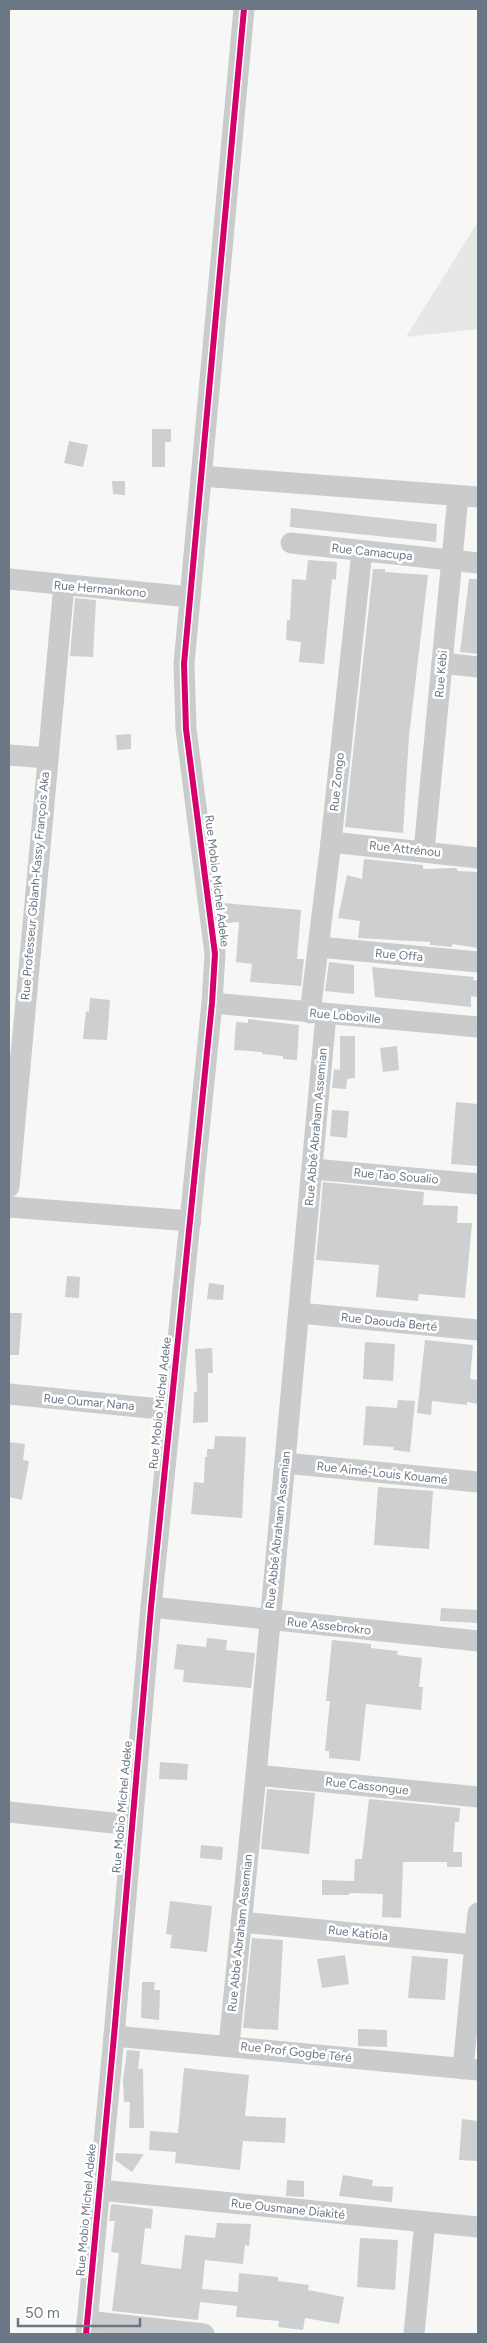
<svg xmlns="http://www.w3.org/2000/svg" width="487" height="2343" viewBox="0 0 487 2343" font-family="Figtree,sans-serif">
  <rect width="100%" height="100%" fill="#f7f7f6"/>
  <polygon fill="#e5e8e4" points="478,222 478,329 406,337"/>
  <g fill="#cdcfd0">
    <polygon points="152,429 171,429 171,442 165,442 165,467 152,467"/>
    <polygon points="69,441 88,445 83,467 64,463"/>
    <polygon points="112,481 125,481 125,495 113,494"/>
    <polygon points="291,508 437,524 436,542 290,527"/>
    <polygon points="308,560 337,562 336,580 332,579 324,664 299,662 301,642 286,640 287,620 290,620 292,579 306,580"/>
    <polygon points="373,569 385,569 385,572 428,575 409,736 403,833 345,827"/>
    <polygon points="469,579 478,579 478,654 460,652"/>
    <polygon points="75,598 96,600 93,657 70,656"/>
    <polygon points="131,734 131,749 117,750 116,735"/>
    <polygon points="364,859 423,865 423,869 456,868 458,871 478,872 478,948 452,944 452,947 430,945 430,942 358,938 360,921 338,918 347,875 362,879"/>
    <polygon points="224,903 301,910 297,959 304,959 301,986 250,982 252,964 236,962 239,922 225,923"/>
    <polygon points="329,962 354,965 354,994 325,991"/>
    <polygon points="372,967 474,977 473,980 478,981 478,997 471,996 471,1007 375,997"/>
    <polygon points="90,998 110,1000 107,1040 83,1039 86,1011 89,1012"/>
    <polygon points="248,1019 299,1025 297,1060 283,1059 283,1056 262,1054 262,1052 234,1050 236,1022 248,1023"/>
    <polygon points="340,1036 355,1036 355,1078 347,1079 346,1089 332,1088 334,1069 340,1070"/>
    <polygon points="397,1046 399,1070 383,1072 380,1048"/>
    <polygon points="456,1102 478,1104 478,1166 451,1164"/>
    <polygon points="332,1110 349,1111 347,1138 330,1136"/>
    <polygon points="323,1182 424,1192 423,1205 458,1206 457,1223 472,1223 465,1298 419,1294 418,1301 376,1297 379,1265 316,1260"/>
    <polygon points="67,1276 80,1277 79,1298 65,1297"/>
    <polygon points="209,1283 224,1285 223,1300 207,1299"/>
    <polygon points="9,1313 22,1313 19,1355 9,1355"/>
    <polygon points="425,1340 473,1345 470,1379 478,1380 478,1404 467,1402 467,1405 432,1401 431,1415 417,1413"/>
    <polygon points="365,1342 395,1344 393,1381 363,1379"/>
    <polygon points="212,1348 213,1373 208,1373 208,1422 193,1423 194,1392 197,1392 195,1349"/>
    <polygon points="398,1400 415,1401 410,1452 393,1450 394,1447 363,1445 366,1406 397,1408"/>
    <polygon points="215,1436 246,1437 242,1518 191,1514 194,1482 204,1483 205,1457 207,1457 207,1449 214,1449"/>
    <polygon points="9,1442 25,1444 23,1460 29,1461 22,1500 9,1497"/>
    <polygon points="378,1487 433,1491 429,1549 374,1545"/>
    <polygon points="441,1608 478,1610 478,1623 440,1621"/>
    <polygon points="207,1638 227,1640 226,1650 255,1653 251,1688 183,1682 184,1670 174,1669 177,1644 206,1647"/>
    <polygon points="332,1640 371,1644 371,1648 398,1651 397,1655 422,1658 419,1687 423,1687 421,1710 366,1704 360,1761 329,1758 329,1751 325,1751 330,1701 326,1701"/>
    <polygon points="160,1762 188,1764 187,1780 159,1779"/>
    <polygon points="267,1789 315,1793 309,1854 261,1849"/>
    <polygon points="369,1799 460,1808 459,1822 455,1822 453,1852 462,1852 462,1867 447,1867 447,1862 403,1862 401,1918 382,1917 383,1894 349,1893 349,1895 322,1895 322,1880 354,1881 355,1859 362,1859"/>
    <polygon points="201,1845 223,1847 222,1860 200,1858"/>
    <polygon points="170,1901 212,1906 207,1952 170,1948 172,1935 166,1934"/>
    <polygon points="252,1938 283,1940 278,2030 243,2028"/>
    <polygon points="345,1955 349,1984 322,1988 317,1959"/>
    <polygon points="412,1956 448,1959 445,2000 408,1998"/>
    <polygon points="142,1982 155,1982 154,1990 160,1990 159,2020 141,2018"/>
    <polygon points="358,2029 387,2030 387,2047 358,2046"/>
    <polygon points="127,2050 140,2051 138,2069 143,2069 144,2128 129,2128 130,2102 124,2102 123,2080"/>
    <polygon points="184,2068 249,2075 245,2116 286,2118 285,2143 243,2141 240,2170 175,2163 176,2152 149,2150 150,2131 178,2133"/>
    <polygon points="462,2119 478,2121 478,2161 459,2160"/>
    <polygon points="116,2153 144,2154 132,2172 115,2160"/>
    <polygon points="343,2175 373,2180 372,2186 393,2187 392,2202 339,2196"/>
    <polygon points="287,2180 304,2181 304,2197 286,2196"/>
    <polygon points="113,2204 153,2209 151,2229 145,2228 141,2264 181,2269 185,2235 215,2238 217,2223 251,2224 249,2246 245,2245 243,2264 205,2260 202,2289 238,2292 239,2273 278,2277 278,2281 309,2285 308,2290 344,2297 339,2324 305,2318 303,2330 278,2327 279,2321 236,2317 237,2306 200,2302 198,2320 112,2311 119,2253 111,2252 115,2221 109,2221 111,2205"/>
    <polygon points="360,2238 398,2240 395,2290 357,2287"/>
  </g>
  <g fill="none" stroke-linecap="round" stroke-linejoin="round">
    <g stroke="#cacbcc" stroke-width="21">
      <polyline points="201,476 478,497"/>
      <polyline points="291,543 478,563"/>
      <polyline points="9,579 190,597"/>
      <polyline points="442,663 478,667"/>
      <polyline points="9,755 47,758"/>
      <polyline points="331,842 478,858"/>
      <polyline points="424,851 458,496"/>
      <polyline points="319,947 478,962"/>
      <polyline points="212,1003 478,1027"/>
      <polyline points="310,1013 331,842 362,551"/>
      <polyline points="313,1169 478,1184"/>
      <polyline points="9,1187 64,585"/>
      <polyline points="9,1207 191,1221"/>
      <polyline points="299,1313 478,1330"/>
      <polyline points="9,1394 170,1410"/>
      <polyline points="285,1463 478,1482"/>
      <polyline points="151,1607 478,1641"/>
      <polyline points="256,1775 478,1797"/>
      <polyline points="9,1812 132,1825"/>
      <polyline points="241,1922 475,1945"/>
      <polyline points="114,2036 478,2070"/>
      <polyline points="229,2045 256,1775 326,1015"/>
      <polyline points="463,2069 478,1913"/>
      <polyline points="99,2190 478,2227"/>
      <polyline points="87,2321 204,2334"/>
      <polyline points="86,2334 114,2036 151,1607 212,1003 215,954 186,729 184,664 244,9"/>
      <polyline points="414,2334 425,2222"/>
    </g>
    <defs>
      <polyline id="cycleway" points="86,2334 114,2036 151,1607 212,1003 215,954 186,729 184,664 244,9"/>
    </defs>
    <use href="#cycleway" stroke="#fff" stroke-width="9"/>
    <use href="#cycleway" stroke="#d6006c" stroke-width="6"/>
  </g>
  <g text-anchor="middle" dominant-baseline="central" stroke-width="5" stroke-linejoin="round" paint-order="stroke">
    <g font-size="12" fill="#6a7784" stroke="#fff">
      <text transform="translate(372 552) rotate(6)">Rue Camacupa</text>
      <text transform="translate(100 589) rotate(5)">Rue Hermankono</text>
      <text transform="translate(441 674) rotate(-85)">Rue Kébi</text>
      <text transform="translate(337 782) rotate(-84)">Rue Zongo</text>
      <text transform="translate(405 849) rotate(6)">Rue Attrénou</text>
      <text transform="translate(217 881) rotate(83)">Rue Mobio Michel Adeke</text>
      <text transform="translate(35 886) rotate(-85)">Rue Professeur Gblanh-Kassy François Aka</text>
      <text transform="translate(399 955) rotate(5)">Rue Offa</text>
      <text transform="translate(345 1016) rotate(5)">Rue Loboville</text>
      <text transform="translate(316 1127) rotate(-85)">Rue Abbé Abraham Assemian</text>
      <text transform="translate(396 1176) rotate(5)">Rue Tao Soualio</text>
      <text transform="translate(389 1322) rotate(6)">Rue Daouda Berté</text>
      <text transform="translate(89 1402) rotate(5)">Rue Oumar Nana</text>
      <text transform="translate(160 1403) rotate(-84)">Rue Mobio Michel Adeke</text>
      <text transform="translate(382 1473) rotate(6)">Rue Aimé-Louis Kouamé</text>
      <text transform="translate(278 1530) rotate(-84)">Rue Abbé Abraham Assemian</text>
      <text transform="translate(329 1626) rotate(6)">Rue Assebrokro</text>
      <text transform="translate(367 1786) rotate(6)">Rue Cassongue</text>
      <text transform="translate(122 1807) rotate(-85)">Rue Mobio Michel Adeke</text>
      <text transform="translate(240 1933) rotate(-84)">Rue Abbé Abraham Assemian</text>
      <text transform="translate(358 1933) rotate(6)">Rue Katiola</text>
      <text transform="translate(296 2052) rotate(6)">Rue Prof Gogbe Téré</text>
      <text transform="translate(288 2209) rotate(6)">Rue Ousmane Diakité</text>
      <text transform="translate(86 2210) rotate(-85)">Rue Mobio Michel Adeke</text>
    </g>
  </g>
  <rect width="487" height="2343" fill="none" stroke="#6a7784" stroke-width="20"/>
  <path d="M18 2318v8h122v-8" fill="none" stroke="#6a7784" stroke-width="2.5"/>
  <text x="25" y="2318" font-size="15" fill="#6a7784" stroke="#ffffff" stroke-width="4" paint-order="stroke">50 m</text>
</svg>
